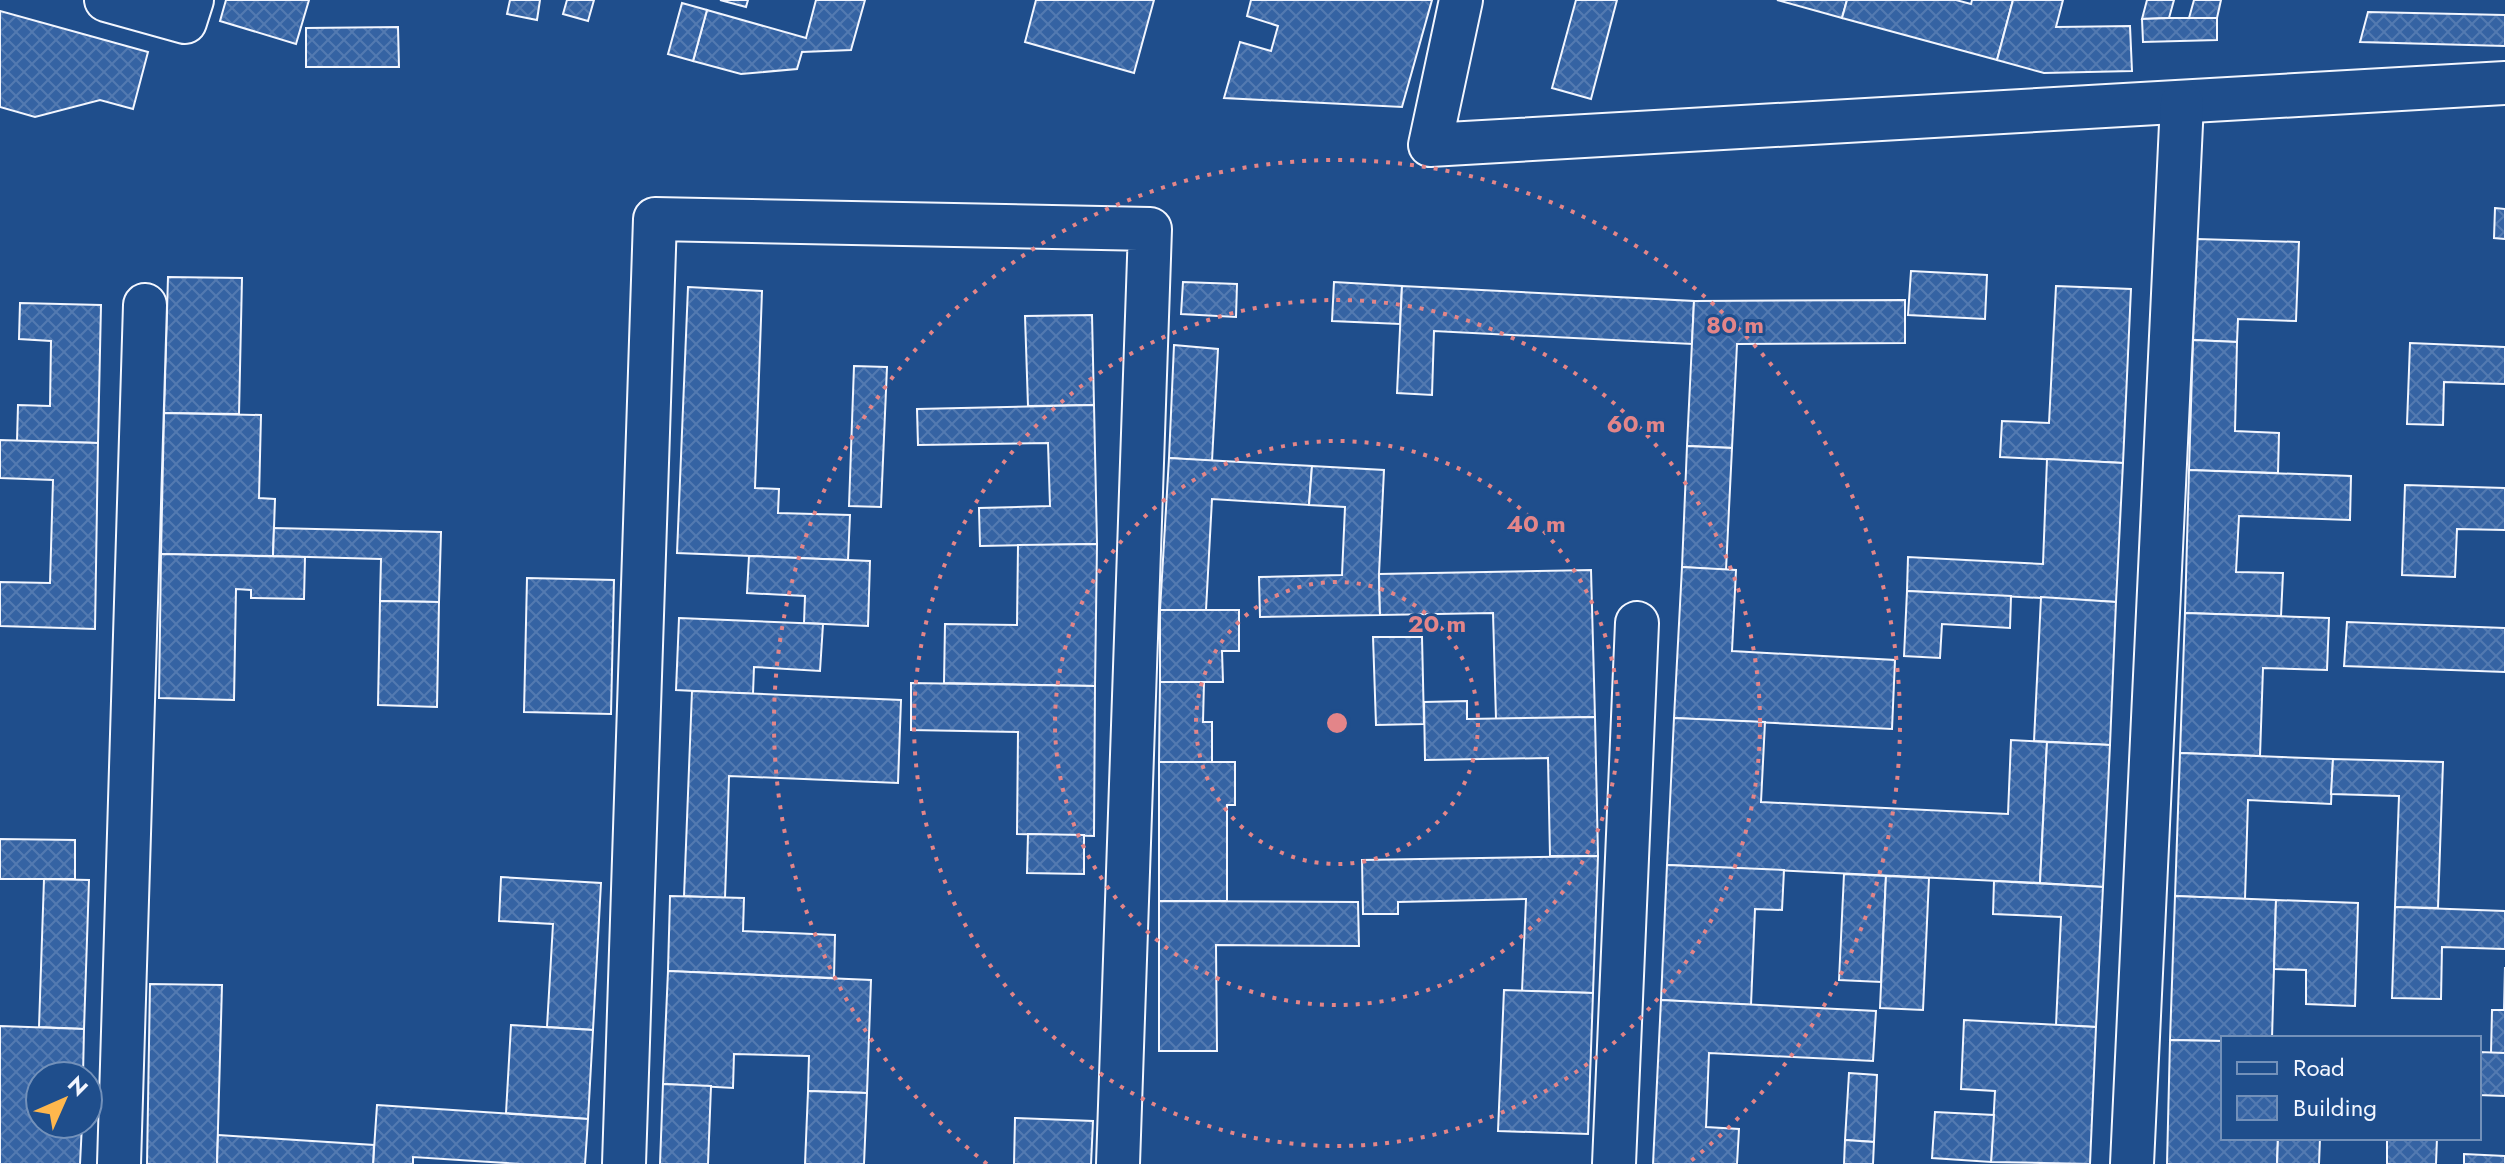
<svg xmlns="http://www.w3.org/2000/svg" width="2505" height="1164" viewBox="0 0 2505 1164" font-family="Jost,sans-serif">
  <defs>
    <pattern id="building-cross-hatch" width="8" height="8" patternUnits="userSpaceOnUse" patternTransform="scale(2)"><rect width="8" height="8" fill="#3563a3"/><path d="M0 0l8 8M0 8l8-8" fill="none" stroke="#537ab1"/></pattern>
  </defs>
  <rect width="100%" height="100%" fill="#1f4e8c"/>
  <g fill="url(#building-cross-hatch)" stroke="#f2f6ff" stroke-width="2">
    <polygon points="226,0 309,0 296,44 220,21"/>
    <polygon points="510,0 540,0 537,20 507,14"/>
    <polygon points="567,0 594,0 588,21 563,14"/>
    <polygon points="720,0 748,0 746,7"/>
    <polygon points="816,0 865,0 851,50 802,52 797,69 741,74 693,61 707,10 806,38"/>
    <polygon points="1036,0 1154,0 1134,73 1025,42"/>
    <polygon points="1251,0 1432,0 1402,107 1224,98 1240,42 1271,51 1278,26 1247,16"/>
    <polygon points="1576,0 1617,0 1591,99 1552,88"/>
    <polygon points="1777,0 1847,0 1842,18"/>
    <polygon points="1847,0 1956,0 1971,4 1972,0 2013,0 1997,60 1842,18"/>
    <polygon points="2013,0 2063,0 2056,27 2130,26 2132,71 2044,73 1997,60"/>
    <polygon points="2147,0 2174,0 2169,18 2142,19"/>
    <polygon points="2194,0 2221,0 2217,18 2189,18"/>
    <polygon points="682,3 707,10 693,61 668,54"/>
    <polygon points="0,11 148,52 133,109 100,100 35,117 0,107"/>
    <polygon points="2368,12 2505,15 2505,46 2360,42"/>
    <polygon points="2169,18 2217,18 2217,40 2143,42 2142,19"/>
    <polygon points="398,27 399,67 306,67 306,28"/>
    <polygon points="2495,208 2505,209 2505,239 2494,238"/>
    <polygon points="2197,239 2299,242 2296,321 2238,319 2237,342 2193,340"/>
    <polygon points="1911,271 1987,275 1985,319 1908,315"/>
    <polygon points="168,277 242,278 239,414 164,413"/>
    <polygon points="1183,282 1237,284 1236,317 1181,314"/>
    <polygon points="1334,282 1402,286 1400,324 1332,321"/>
    <polygon points="1402,286 1694,301 1692,344 1434,331 1432,395 1397,393"/>
    <polygon points="2056,286 2131,289 2123,463 2000,457 2002,421 2049,423"/>
    <polygon points="688,287 762,291 755,488 779,489 778,513 850,515 848,560 677,553"/>
    <polygon points="1905,300 1905,343 1737,344 1732,448 1687,446 1694,301"/>
    <polygon points="20,303 101,305 98,443 17,441 18,405 50,406 51,341 19,339"/>
    <polygon points="1092,315 1094,405 1028,406 1025,316"/>
    <polygon points="2193,340 2237,342 2235,431 2279,433 2278,473 2189,470"/>
    <polygon points="2410,343 2505,347 2505,384 2444,382 2443,425 2407,424"/>
    <polygon points="1174,345 1218,349 1212,461 1169,458"/>
    <polygon points="854,366 887,367 881,507 849,506"/>
    <polygon points="1094,405 1097,544 980,546 979,508 1050,506 1048,443 918,445 917,409"/>
    <polygon points="164,413 261,415 259,498 275,499 273,556 161,554"/>
    <polygon points="0,440 98,443 95,629 0,626 0,582 50,583 53,480 0,478"/>
    <polygon points="1687,446 1732,448 1726,570 1682,567"/>
    <polygon points="1169,458 1312,466 1309,505 1212,499 1206,610 1160,610"/>
    <polygon points="2047,459 2123,463 2116,602 1907,591 1908,557 2043,564"/>
    <polygon points="1312,466 1384,470 1379,574 1380,615 1260,617 1259,577 1342,575 1345,507 1309,505"/>
    <polygon points="2189,470 2351,476 2350,520 2239,516 2236,572 2283,573 2281,616 2185,613"/>
    <polygon points="2405,485 2505,488 2505,530 2457,529 2455,577 2402,575"/>
    <polygon points="274,528 441,532 439,602 380,601 381,559 273,556"/>
    <polygon points="1097,544 1095,686 944,683 945,624 1017,625 1018,545"/>
    <polygon points="161,554 305,557 304,599 251,598 251,590 236,589 234,700 159,698"/>
    <polygon points="749,556 870,561 868,626 804,623 805,596 747,593"/>
    <polygon points="1682,567 1736,570 1732,651 1895,660 1892,729 1674,718"/>
    <polygon points="1591,570 1595,717 1496,719 1493,613 1380,615 1379,574"/>
    <polygon points="527,578 614,580 611,714 524,712"/>
    <polygon points="1907,591 2011,596 2010,628 1942,624 1940,658 1904,656"/>
    <polygon points="2041,597 2116,602 2110,745 2034,741"/>
    <polygon points="380,601 439,602 437,707 378,705"/>
    <polygon points="1160,610 1239,610 1239,651 1222,651 1223,682 1160,682"/>
    <polygon points="2185,613 2329,618 2327,670 2263,668 2260,756 2180,753"/>
    <polygon points="679,618 823,624 820,671 754,667 753,694 676,690"/>
    <polygon points="2347,622 2505,628 2505,672 2344,666"/>
    <polygon points="1373,637 1422,637 1424,724 1376,725"/>
    <polygon points="1160,682 1204,682 1203,722 1212,722 1212,762 1159,762"/>
    <polygon points="911,683 1095,686 1094,836 1017,834 1018,732 911,730"/>
    <polygon points="692,691 901,700 898,783 729,776 725,898 684,896"/>
    <polygon points="1467,701 1467,719 1595,717 1598,856 1550,856 1548,758 1425,760 1424,702"/>
    <polygon points="1674,718 1765,722 1761,802 2008,814 2011,740 2047,742 2040,883 1667,865"/>
    <polygon points="2047,742 2110,745 2103,887 2040,883"/>
    <polygon points="2180,753 2333,759 2331,804 2248,800 2245,899 2175,896"/>
    <polygon points="2333,759 2443,762 2438,908 2395,907 2399,796 2331,794"/>
    <polygon points="1159,762 1235,762 1235,805 1227,805 1227,901 1159,901"/>
    <polygon points="1028,834 1084,835 1084,874 1027,873"/>
    <polygon points="0,839 75,840 75,879 0,879"/>
    <polygon points="1598,856 1593,993 1522,991 1526,899 1398,902 1398,914 1363,914 1362,860"/>
    <polygon points="1667,865 1784,870 1782,910 1755,909 1751,1005 1661,1000"/>
    <polygon points="1844,874 1886,876 1881,982 1839,980"/>
    <polygon points="1886,876 1929,878 1923,1010 1880,1008"/>
    <polygon points="501,877 601,883 593,1030 547,1027 553,924 499,921"/>
    <polygon points="44,879 89,880 84,1029 39,1027"/>
    <polygon points="1994,881 2103,887 2096,1027 2056,1025 2061,917 1993,914"/>
    <polygon points="670,896 744,898 743,931 835,935 834,978 668,971"/>
    <polygon points="2175,896 2276,900 2272,1038 2223,1038 2223,1041 2170,1040"/>
    <polygon points="2276,900 2358,903 2355,1006 2306,1004 2306,970 2274,969"/>
    <polygon points="1159,901 1358,902 1359,946 1216,945 1217,1051 1159,1051"/>
    <polygon points="2395,907 2505,911 2505,949 2442,947 2441,999 2392,998"/>
    <polygon points="2505,967 2505,1053 2491,1053 2492,1010 2504,1010"/>
    <polygon points="668,971 871,980 867,1093 808,1091 809,1056 734,1054 733,1088 663,1084"/>
    <polygon points="150,984 222,985 217,1164 147,1164"/>
    <polygon points="1504,990 1593,993 1588,1134 1498,1131"/>
    <polygon points="1661,1000 1876,1011 1873,1061 1709,1053 1706,1127 1739,1129 1737,1164 1653,1164"/>
    <polygon points="1964,1020 2096,1027 2090,1164 1991,1162 1995,1091 1961,1089"/>
    <polygon points="511,1025 593,1030 588,1119 506,1113"/>
    <polygon points="0,1026 84,1029 83,1076 40,1076 40,1124 82,1124 80,1164 0,1164"/>
    <polygon points="2170,1040 2223,1041 2223,1138 2278,1138 2277,1164 2167,1164"/>
    <polygon points="2479,1052 2505,1053 2505,1096 2479,1095"/>
    <polygon points="1849,1073 1877,1075 1874,1142 1845,1140"/>
    <polygon points="663,1084 711,1086 708,1164 660,1164"/>
    <polygon points="808,1091 867,1093 864,1164 805,1164"/>
    <polygon points="377,1105 588,1119 585,1164 521,1164 413,1157 413,1164 373,1164"/>
    <polygon points="1935,1112 1994,1115 1991,1162 1932,1158"/>
    <polygon points="1015,1118 1093,1121 1091,1164 1014,1164"/>
    <polygon points="218,1135 374,1145 373,1164 217,1164"/>
    <polygon points="2278,1138 2320,1138 2319,1164 2277,1164"/>
    <polygon points="2387,1138 2437,1138 2436,1164 2387,1164"/>
    <polygon points="1845,1140 1874,1142 1873,1164 1844,1164"/>
    <polygon points="2464,1154 2505,1156 2505,1164 2464,1164"/>
  </g>
  <g fill="none" stroke-linecap="round" stroke-linejoin="round">
    <defs>
      <g id="minor">
        <polyline points="106,0 185,22 192,0"/>
        <polyline points="1461,0 1430,145 2505,83"/>
        <polyline points="119,1164 145,305"/>
        <polyline points="624,1164 655,219 1150,229 1118,1164"/>
        <polyline points="1614,1164 1637,623"/>
        <polyline points="2132,1164 2182,103"/>
      </g>
    </defs>
    <use href="#minor" stroke="#f2f6ff" stroke-width="46"/>
    <use href="#minor" stroke="#1f4e8c" stroke-width="42"/>
  </g>
  <g fill="none" stroke="#e38589" stroke-width="4" stroke-dasharray="4 8">
    <circle cx="1337" cy="723" r="141"/>
    <circle cx="1337" cy="723" r="282"/>
    <circle cx="1337" cy="723" r="423"/>
    <path d="M987 1164A563 563 0 1 1 1687 1164"/>
  </g>
  <circle cx="1337" cy="723" r="12" fill="#e38589" stroke="#1f4e8c" stroke-width="4"/>
  <g font-size="24" text-anchor="middle" font-weight="bold" fill="#e38589" stroke="#1f4e8c" stroke-width="6" stroke-linejoin="round" paint-order="stroke">
    <text x="1735" y="333">80 m</text>
    <text x="1636" y="432">60 m</text>
    <text x="1536" y="532">40 m</text>
    <text x="1437" y="632">20 m</text>
  </g>
  <rect x="2221" y="1036" width="260" height="104" fill="#1f4e8c" stroke="#7391ba" stroke-width="2"/>
  <rect x="2237" y="1062" width="40" height="12" fill="#1f4e8c" stroke="#7391ba" stroke-width="2"/>
  <text x="2293" y="1076" font-size="24" fill="#f2f6ff">Road</text>
  <rect x="2237" y="1096" width="40" height="24" fill="url(#building-cross-hatch)" stroke="#7391ba" stroke-width="2"/>
  <text x="2293" y="1116" font-size="24" fill="#f2f6ff">Building</text>
  <g transform="translate(64 1100) rotate(45)"><circle r="38" fill="#1f4e8c" stroke="#7391ba" stroke-width="2"/>
  <path d="M0-6L14 30L0 20L-14 30Z" fill="#ffb74d"/>
  <text y="-12" font-size="22" font-weight="bold" text-anchor="middle" fill="#f2f6ff">N</text>
  </g>
</svg>
